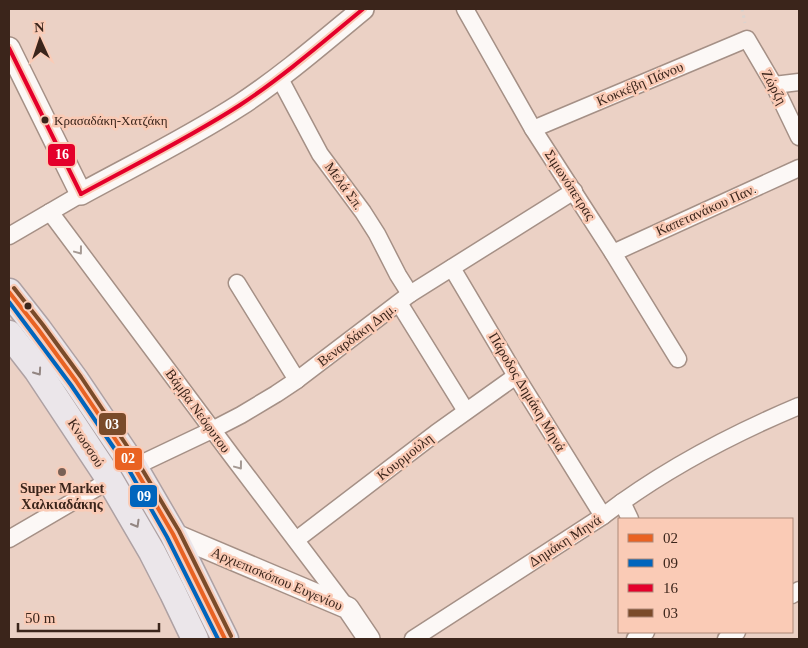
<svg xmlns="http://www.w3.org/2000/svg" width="808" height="648" viewBox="0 0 808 648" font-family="'Times New Roman',serif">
  <rect width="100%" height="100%" fill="#ebd1c5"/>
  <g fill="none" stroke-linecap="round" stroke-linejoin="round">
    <defs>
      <g id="minor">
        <polyline points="465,9 533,129 613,253 678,359"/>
        <polyline points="279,77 320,154 363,212 377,234 398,275 410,294"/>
        <polyline points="774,85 799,82"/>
        <polyline points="533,129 747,39 774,85 799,137"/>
        <polyline points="50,212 232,456 347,608"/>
        <polyline points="9,236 81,194"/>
        <polyline points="613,253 799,168"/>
        <polyline points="452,268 516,376 603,516"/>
        <polyline points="237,283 297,380"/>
        <polyline points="399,303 466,411"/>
        <polyline points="134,467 212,430 241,415 276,394 297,380 410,294 574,191"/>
        <polyline points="622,502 630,519"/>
        <polyline points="9,539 110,480"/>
        <polyline points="296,540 436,433 516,376"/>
        <polyline points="792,595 799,590"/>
        <path d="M413 639 603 516C662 471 730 435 799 406"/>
        <polyline points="635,639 646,632"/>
        <polyline points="726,639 737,632"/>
      </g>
      <g id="tertiary">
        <path d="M9 48 81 194C134 165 189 138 240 105 284 76 323 42 363 9"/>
        <polyline points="173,534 348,608 369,639"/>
      </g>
      <g id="primary">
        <polyline points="9,292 38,329 76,381 134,467 173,534 225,639"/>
        <polyline points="9,334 37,370 110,480 152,552 173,593 195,639"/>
      </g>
    </defs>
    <use href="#minor" stroke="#a59086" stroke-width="19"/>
    <use href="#tertiary" stroke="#a59086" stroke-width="24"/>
    <use href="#primary" stroke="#aea1a3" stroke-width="29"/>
    <polyline stroke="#dbd3ce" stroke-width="3" stroke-dasharray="2.5 4" stroke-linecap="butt" points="742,9 745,23"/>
    <use href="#minor" stroke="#fcf8f6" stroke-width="16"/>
    <use href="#tertiary" stroke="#fcf8f6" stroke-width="21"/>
    <use href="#primary" stroke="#ebe6ea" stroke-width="26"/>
    <defs>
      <polyline id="bus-1" points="9,292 38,329 76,381 134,467 173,534 225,639"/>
      <polyline id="bus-2" points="9,302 71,385 129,470 167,537 218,639"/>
      <g id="bus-3">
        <polyline points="9,48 81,194"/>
        <path d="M81 194C134 165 189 138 240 105 284 76 323 42 363 9"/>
      </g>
      <polyline id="bus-4" points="14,288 43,325 81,377 139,464 179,531 231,636"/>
    </defs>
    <use href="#bus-1" stroke="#facbb6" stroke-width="8"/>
    <use href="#bus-2" stroke="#facbb6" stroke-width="8"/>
    <use href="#bus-3" stroke="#facbb6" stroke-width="8"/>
    <use href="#bus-4" stroke="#facbb6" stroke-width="8"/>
    <use href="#bus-1" stroke="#e96222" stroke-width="4"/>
    <use href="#bus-2" stroke="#0065bd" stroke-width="4"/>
    <use href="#bus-3" stroke="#e4002b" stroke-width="4"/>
    <use href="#bus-4" stroke="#7a4b2a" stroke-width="4"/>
  </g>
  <defs><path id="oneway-chevron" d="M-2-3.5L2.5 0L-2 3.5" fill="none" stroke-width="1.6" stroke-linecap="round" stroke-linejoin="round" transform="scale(1.25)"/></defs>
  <g stroke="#a59993">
    <use href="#oneway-chevron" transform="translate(79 251) rotate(53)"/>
    <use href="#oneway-chevron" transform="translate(239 466) rotate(53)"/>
  </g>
  <g stroke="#938682">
    <use href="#oneway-chevron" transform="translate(38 372) rotate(55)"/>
    <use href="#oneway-chevron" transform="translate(136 524) rotate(60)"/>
  </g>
  <g fill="#3b251b" stroke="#facbb6" stroke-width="2">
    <circle cx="45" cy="120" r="4.5"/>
    <circle cx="28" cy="306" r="4.5"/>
  </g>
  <circle fill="#796156" stroke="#facbb6" stroke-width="2" cx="62" cy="472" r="5"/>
  <g text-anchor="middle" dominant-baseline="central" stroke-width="5" stroke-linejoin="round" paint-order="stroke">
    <g font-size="13" fill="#3b251b" stroke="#facbb6" text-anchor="start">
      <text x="54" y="120">Κρασαδάκη-Χατζάκη</text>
    </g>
    <g font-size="14" fill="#3b251b" stroke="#facbb6">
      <text transform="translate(640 84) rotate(-23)">Κοκκέβη Πάνου</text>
      <text transform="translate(774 87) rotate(62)">Ζώρζη</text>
      <text transform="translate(570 185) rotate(57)">Σιμωνόπετρας</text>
      <text transform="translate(344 186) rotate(54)">Μελά Σπ.</text>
      <text transform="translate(706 210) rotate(-24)">Καπετανάκου Παν.</text>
      <text transform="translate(357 335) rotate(-37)">Βεναρδάκη Δημ.</text>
      <text transform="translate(527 392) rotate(59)">Πάροδος Δημάκη Μηνά</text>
      <text transform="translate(198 411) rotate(54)">Βάμβα Νεόφυτου</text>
      <text transform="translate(86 443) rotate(57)">Κνωσσού</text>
      <text transform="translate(405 457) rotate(-38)">Κουρμούλη</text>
      <text transform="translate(565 541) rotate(-33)">Δημάκη Μηνά</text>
      <text transform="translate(277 579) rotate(23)">Αρχιεπισκόπου Ευγενίου</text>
    </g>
    <g font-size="14" font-weight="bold" fill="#3b251b" stroke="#facbb6">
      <text x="62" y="488">Super Market<tspan x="62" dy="16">Χαλκιαδάκης</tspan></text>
    </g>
  </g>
  <g stroke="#facbb6" stroke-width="2">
    <rect x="47" y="143" width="29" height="24" rx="5" fill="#e4002b"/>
    <rect x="98" y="412" width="29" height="24" rx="5" fill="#7a4b2a"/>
    <rect x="114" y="447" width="29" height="24" rx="5" fill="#e96222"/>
    <rect x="129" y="484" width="29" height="24" rx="5" fill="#0065bd"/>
  </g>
  <g font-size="14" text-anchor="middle" font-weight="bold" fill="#fff">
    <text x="62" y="159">16</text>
    <text x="112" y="429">03</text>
    <text x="128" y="463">02</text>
    <text x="144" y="501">09</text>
  </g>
  <rect width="808" height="648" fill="none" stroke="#3b251b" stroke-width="20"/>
  <rect x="618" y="518" width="175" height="115" fill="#facbb6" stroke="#ae8978"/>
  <rect x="628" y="534" width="25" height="8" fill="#e96222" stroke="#ae8978"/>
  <text x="663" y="543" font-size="15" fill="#3b251b">02</text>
  <rect x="628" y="559" width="25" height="8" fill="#0065bd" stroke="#ae8978"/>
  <text x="663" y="568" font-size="15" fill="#3b251b">09</text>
  <rect x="628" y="584" width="25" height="8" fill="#e4002b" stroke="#ae8978"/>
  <text x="663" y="593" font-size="15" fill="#3b251b">16</text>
  <rect x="628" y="609" width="25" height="8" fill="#7a4b2a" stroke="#ae8978"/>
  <text x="663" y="618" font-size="15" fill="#3b251b">03</text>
  <g transform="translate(40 40) rotate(357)" stroke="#facbb6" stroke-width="4" paint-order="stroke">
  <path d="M0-4L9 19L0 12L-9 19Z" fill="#3b251b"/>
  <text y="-8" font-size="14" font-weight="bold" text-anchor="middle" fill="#3b251b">N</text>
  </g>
  <path d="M18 623v8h141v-8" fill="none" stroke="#3b251b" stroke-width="2.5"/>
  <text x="25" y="623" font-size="15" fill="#3b251b" stroke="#facbb6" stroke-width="4" paint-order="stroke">50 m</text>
</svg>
